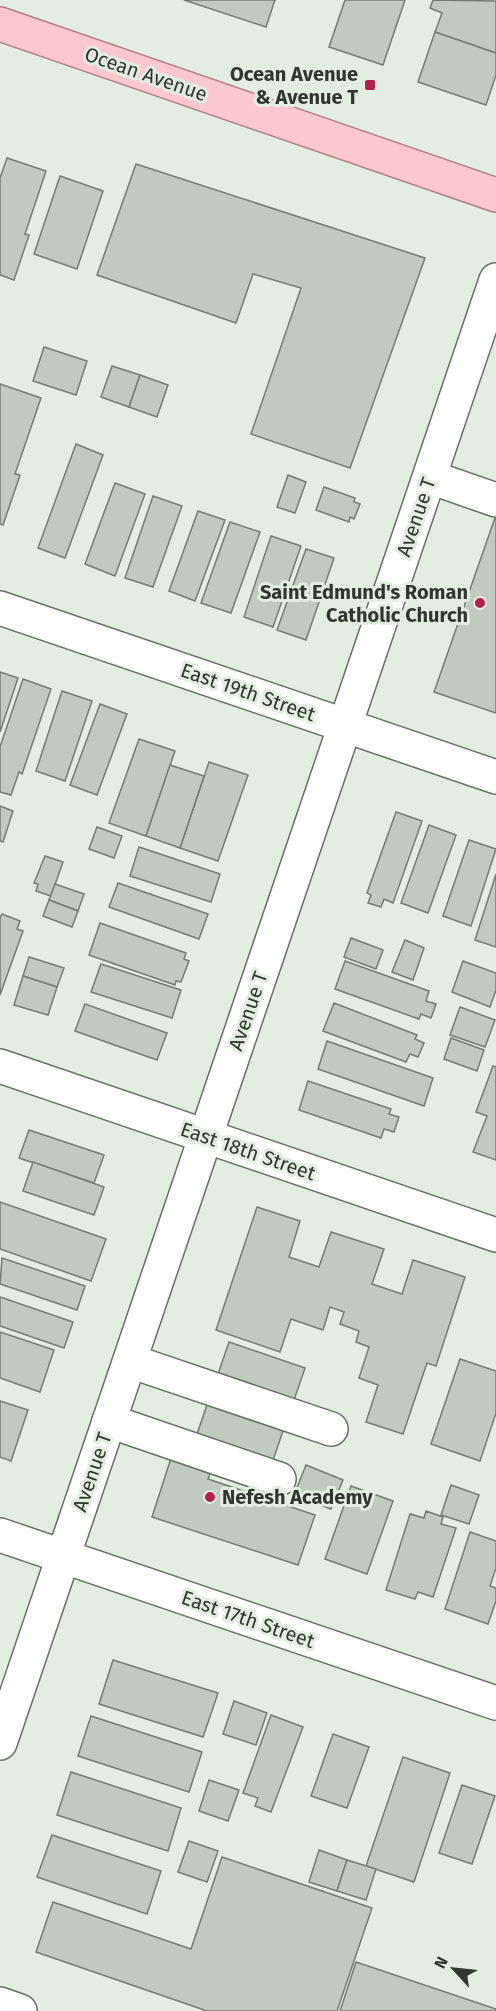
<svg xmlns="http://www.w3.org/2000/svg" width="496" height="2011" viewBox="0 0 496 2011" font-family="'Fira Sans',sans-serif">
  <rect width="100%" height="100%" fill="#e3ede1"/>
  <g fill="#c0cabe" stroke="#747d72" stroke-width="1.5">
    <polygon points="184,0 275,0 266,27"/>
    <polygon points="345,0 405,0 383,65 329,47"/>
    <polygon points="433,0 496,1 496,53 435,32 442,13 430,8"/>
    <polygon points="435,32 496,53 496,75 486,105 418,82"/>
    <polygon points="7,158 46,171 25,234 29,235 14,280 0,275 0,178"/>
    <polygon points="136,164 425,258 350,468 251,434 301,288 253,274 236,323 97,275"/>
    <polygon points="60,176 103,191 77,269 34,254"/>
    <polygon points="44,347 87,361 76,395 33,381"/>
    <polygon points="112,366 140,375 129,407 101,397"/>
    <polygon points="140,375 168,385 157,417 129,407"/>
    <polygon points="0,384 41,398 15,474 20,475 3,525 0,524"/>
    <polygon points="76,444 103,455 65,558 38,548"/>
    <polygon points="288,475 306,482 295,513 277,507"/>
    <polygon points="115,483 145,494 115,576 85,564"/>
    <polygon points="324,487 355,498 354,502 360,504 354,519 350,517 349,522 316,510"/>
    <polygon points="153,496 182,506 153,587 125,578"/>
    <polygon points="198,511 225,520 195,601 169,591"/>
    <polygon points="496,515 496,713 434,692"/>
    <polygon points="230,522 260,532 231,613 201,603"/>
    <polygon points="271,536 301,546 273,627 244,617"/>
    <polygon points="306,549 334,558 306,640 277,630"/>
    <polygon points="0,672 18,678 0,732"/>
    <polygon points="23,679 51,689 22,774 19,772 11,795 0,792 0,747"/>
    <polygon points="62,691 92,701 65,781 36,771"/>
    <polygon points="100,704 127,714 97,795 70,785"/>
    <polygon points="139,739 175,751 146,836 109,823"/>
    <polygon points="209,762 248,775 218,861 180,848"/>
    <polygon points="170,765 204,776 180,848 146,836"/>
    <polygon points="0,806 13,811 3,842 0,841"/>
    <polygon points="396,812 422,821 393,903 384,899 381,907 368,903 371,895 367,893"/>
    <polygon points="429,825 456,835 428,913 401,903"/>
    <polygon points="97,827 122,836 114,858 89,849"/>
    <polygon points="469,840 496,849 471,926 443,916"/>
    <polygon points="139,847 220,874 211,902 130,876"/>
    <polygon points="45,856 63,862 51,896 36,891 38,884 34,883"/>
    <polygon points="496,874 496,947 475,940"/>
    <polygon points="118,883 208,914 199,939 109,907"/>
    <polygon points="55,884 84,894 78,911 49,900"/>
    <polygon points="49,900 78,911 72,927 43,916"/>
    <polygon points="2,914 20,921 17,929 23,931 0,995 0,918"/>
    <polygon points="100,923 186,953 184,959 189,961 181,982 176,981 175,985 89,955"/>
    <polygon points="351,938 383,950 376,969 344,957"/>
    <polygon points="405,940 424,948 413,980 392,972"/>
    <polygon points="29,957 64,968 57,987 23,976"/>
    <polygon points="345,961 429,991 426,1001 436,1004 431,1018 421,1014 419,1019 335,989"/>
    <polygon points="463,961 496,973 496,990 490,1007 452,992"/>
    <polygon points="101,964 181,990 172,1018 91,992"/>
    <polygon points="23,976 57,987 48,1015 14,1005"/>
    <polygon points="334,1003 417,1035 415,1039 424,1043 418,1057 410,1054 406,1062 323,1031"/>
    <polygon points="85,1004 167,1033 157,1060 75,1031"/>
    <polygon points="460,1007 495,1020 485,1047 450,1035"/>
    <polygon points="451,1038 484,1050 477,1071 444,1059"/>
    <polygon points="327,1041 433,1078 424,1106 318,1069"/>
    <polygon points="493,1066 496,1067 496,1160 473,1152 487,1116 476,1112"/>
    <polygon points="308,1081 391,1109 389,1114 399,1117 394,1132 384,1129 381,1138 299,1110"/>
    <polygon points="29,1130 104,1155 94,1183 19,1158"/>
    <polygon points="33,1162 104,1187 94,1215 23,1191"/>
    <polygon points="0,1202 106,1239 91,1281 0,1249"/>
    <polygon points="257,1207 300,1221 289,1257 319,1267 331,1232 384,1249 372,1284 402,1294 413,1260 465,1277 436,1366 427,1363 403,1434 366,1422 378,1385 359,1378 369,1347 356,1342 359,1331 340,1324 344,1312 330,1307 323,1330 291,1319 280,1352 216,1330"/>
    <polygon points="2,1258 85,1286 77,1310 0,1284"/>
    <polygon points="0,1297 73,1322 64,1348 0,1326"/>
    <polygon points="0,1332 54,1350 40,1392 0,1378"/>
    <polygon points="229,1342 305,1368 292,1406 216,1380"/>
    <polygon points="460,1359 496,1371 496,1413 480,1461 431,1444"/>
    <polygon points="0,1401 28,1410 11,1461 0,1457"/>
    <polygon points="208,1402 284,1428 271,1466 195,1440"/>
    <polygon points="172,1455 212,1468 208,1479 315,1515 298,1565 152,1517"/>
    <polygon points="306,1465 343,1480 331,1509 294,1495"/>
    <polygon points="451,1485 479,1495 469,1524 441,1515"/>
    <polygon points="351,1486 393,1501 367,1574 325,1559"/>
    <polygon points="426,1511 443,1517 441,1524 456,1528 433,1597 418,1592 415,1599 386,1590 410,1514 424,1518"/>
    <polygon points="470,1532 496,1541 496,1568 490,1586 496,1588 496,1601 488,1624 445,1609"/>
    <polygon points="113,1660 218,1693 203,1737 99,1704"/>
    <polygon points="234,1701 267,1713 256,1745 223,1734"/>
    <polygon points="271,1715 303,1727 271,1812 255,1806 258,1798 243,1793"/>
    <polygon points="91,1716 202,1752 189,1792 78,1756"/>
    <polygon points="333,1734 369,1747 347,1808 311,1796"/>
    <polygon points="403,1757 450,1773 414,1882 366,1866"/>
    <polygon points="71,1772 181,1808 168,1851 57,1815"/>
    <polygon points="209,1780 239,1790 228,1821 199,1811"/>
    <polygon points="462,1785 495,1796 472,1864 439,1853"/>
    <polygon points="52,1835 161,1871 147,1914 37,1877"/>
    <polygon points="189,1841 218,1851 207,1882 178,1872"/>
    <polygon points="319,1850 347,1860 337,1891 309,1882"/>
    <polygon points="222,1857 372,1908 337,2011 207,2011 36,1952 53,1902 191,1949"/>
    <polygon points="347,1860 376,1869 366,1900 337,1891"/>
    <polygon points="356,1962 496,2009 496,2011 340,2011"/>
  </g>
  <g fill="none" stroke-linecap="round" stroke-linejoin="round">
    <defs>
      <g id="minor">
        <polyline points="430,477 496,500"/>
        <polyline points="0,608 496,777"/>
        <polyline points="0,1066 496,1235"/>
        <polyline points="130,1361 331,1429"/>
        <polyline points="109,1421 279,1479"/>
        <polyline points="0,1535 496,1703"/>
        <polyline points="0,1743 496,280"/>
        <polyline points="0,2004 20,2011"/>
      </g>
      <polyline id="major" points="0,24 496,195"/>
    </defs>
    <use href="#minor" stroke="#677065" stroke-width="36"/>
    <use href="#major" stroke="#b37e82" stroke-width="36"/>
    <use href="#minor" stroke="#fff" stroke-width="33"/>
    <use href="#major" stroke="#fbc8ce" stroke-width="33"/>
  </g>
  <g fill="#b42249" stroke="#e3ede1" stroke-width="2">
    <rect x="364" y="79" width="12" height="12" rx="3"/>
    <circle cx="480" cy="603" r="6"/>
    <circle cx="210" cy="1497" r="6"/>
  </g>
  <g text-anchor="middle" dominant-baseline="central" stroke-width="6" stroke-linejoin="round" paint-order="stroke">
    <g font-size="20" fill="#323631" stroke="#e3ede1">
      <text transform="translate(146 74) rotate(19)">Ocean Avenue</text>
      <text transform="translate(416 517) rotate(-71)">Avenue T</text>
      <text transform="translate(248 692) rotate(19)">East 19th Street</text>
      <text transform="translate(248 1011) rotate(-71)">Avenue T</text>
      <text transform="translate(248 1151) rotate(19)">East 18th Street</text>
      <text transform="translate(92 1472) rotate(-71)">Avenue T</text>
      <text transform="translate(248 1619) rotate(19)">East 17th Street</text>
    </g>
    <g font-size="20" font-weight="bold" fill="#323631" stroke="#e3ede1" text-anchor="end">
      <text x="358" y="74">Ocean Avenue<tspan x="358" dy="23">&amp; Avenue T</tspan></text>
      <text x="468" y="592">Saint Edmund's Roman<tspan x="468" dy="23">Catholic Church</tspan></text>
      <text x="222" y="1497" text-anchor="start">Nefesh Academy</text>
    </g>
  </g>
  <g transform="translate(454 1969) rotate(297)" stroke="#e3ede1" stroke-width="4.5" paint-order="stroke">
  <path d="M0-4.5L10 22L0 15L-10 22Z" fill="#323631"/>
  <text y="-9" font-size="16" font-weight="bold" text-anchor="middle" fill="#323631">N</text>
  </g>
</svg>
